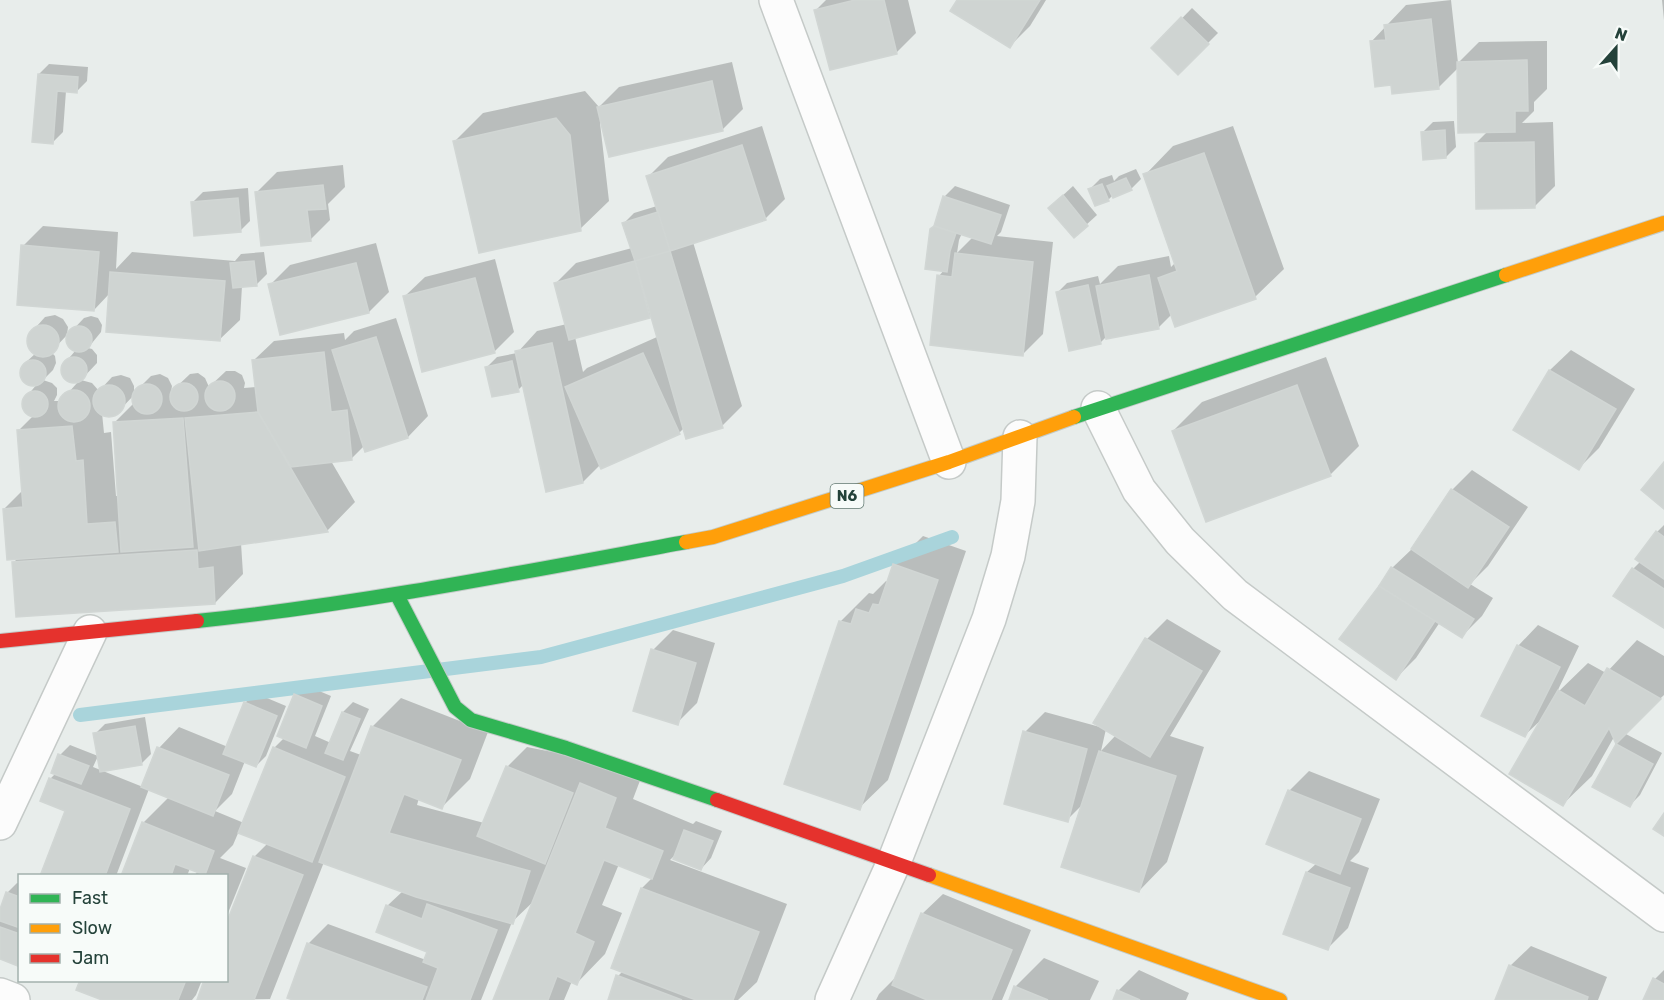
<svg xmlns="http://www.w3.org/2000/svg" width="1664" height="1000" viewBox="0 0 1664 1000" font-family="Rubik,sans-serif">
  <rect width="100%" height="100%" fill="#e8edeb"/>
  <g fill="#0003" fill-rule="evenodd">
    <polygon points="826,0 908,0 916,33 896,53 816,10"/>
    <polygon points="959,0 1046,0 1030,26 1010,46"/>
    <polygon points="1451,0 1458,63 1479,42 1547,41 1547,89 1534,102 1534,111 1522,123 1553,122 1555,186 1534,207 1476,143 1488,131 1459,67 1438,88 1392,84 1371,42 1406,5"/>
    <polygon points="1662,0 1664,0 1664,20"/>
    <polygon points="1192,8 1218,33 1178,73 1153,48"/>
    <polygon points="732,62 743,109 723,129 600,123 609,201 580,229 455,141 483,113 585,91 599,107 619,87"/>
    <polygon points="49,64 88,67 87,81 77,91 66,91 63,132 53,142 39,74"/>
    <polygon points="1454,121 1456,147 1446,157 1423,132 1433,122"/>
    <path d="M762 126 785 199 765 219 693 242 742 406 722 426 684 428 679 433 601 464 583 482 524 384 518 390 487 367 497 357 517 353 537 331 567 324 556 283 576 263 632 248 624 223 634 213 657 206 648 177 668 157ZM651 316 657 337 587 368 583 372 575 337Z"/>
    <polygon points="1233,126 1284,269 1255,297 1176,325 1172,314 1159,327 1105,338 1100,343 1057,293 1067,283 1098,276 1100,284 1118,266 1169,256 1171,267 1176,262 1145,175 1173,146"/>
    <polygon points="343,165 345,187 328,204 330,220 310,240 257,192 277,172"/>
    <polygon points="1136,169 1141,179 1131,189 1113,195 1108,200 1090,189 1100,179 1112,175 1114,181 1119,176"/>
    <path d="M955 186 1010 205 1001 232 997 236 1053 242 1043 334 1023 354 939 276 944 270 932 230 935 226 945 196ZM962 233 973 237 957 253 959 240Z"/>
    <polygon points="1073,186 1097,215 1074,236 1060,198"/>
    <polygon points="248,188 250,221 240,231 193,202 203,192"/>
    <polygon points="43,226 118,232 116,269 132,252 235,261 241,254 264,252 267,274 257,284 242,286 240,320 219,340 110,293 94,310 23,246"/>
    <polygon points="376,243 389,292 369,312 270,285 290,265"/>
    <polygon points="495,259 514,332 494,352 404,297 425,277"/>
    <path d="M55 315 63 319 68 327 67 335 51 352 55 356 56 363 53 370 43 380 52 383 57 388V395L54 401H61L77 383 67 379 63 373V365L76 350 71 348 68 342V335L84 318 91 316 98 318 102 325 101 332 88 348 92 349 97 355V363L81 380 92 383 99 391 112 377 121 375 130 378 134 386V393L151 376 160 374 168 378 172 386 171 392 190 374 198 373 205 378 209 387 226 371H235L242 375 245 383 244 388 256 387 253 361 274 341 344 333 345 340 354 331 396 318 428 416 408 437 366 450 364 446 351 459 331 461 355 502 327 531 241 543 243 574 215 603 14 562 18 558 4 509 23 490 19 430 34 415 29 413 24 408 23 401 37 384H28L23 379 21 371 24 364 36 353 28 344 29 335 45 317ZM134 395V403L114 423 119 496H116L111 432 104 433 102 413 109 415 117 413Z"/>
    <polygon points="1571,350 1635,389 1599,448 1579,468 1515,430 1550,370"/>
    <polygon points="1326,357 1359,446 1330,475 1173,431 1202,402"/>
    <polygon points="1472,470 1528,507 1488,566 1470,584 1493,598 1482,616 1462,636 1440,622 1416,658 1396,678 1342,639 1392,568 1413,548 1452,490"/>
    <polygon points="1664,525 1664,626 1633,569 1641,561 1657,532"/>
    <polygon points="923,536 966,551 888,780 859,808 785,783 841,621 869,593 873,594 886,581 888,582 894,565"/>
    <path d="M1167 619 1221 651 1170 736 1204 747 1167 862 1139 891 1083 804 1067 820 1025 732 1045 712 1100 727 1095 723 1147 639ZM1106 729 1116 735 1101 751Z"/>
    <polygon points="1538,625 1579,646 1556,694 1588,663 1606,673 1637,640 1664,656 1664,695 1624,733 1662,753 1640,795 1630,805 1594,786 1617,744 1614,737 1592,776 1563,804 1542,719 1525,735 1518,646"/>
    <polygon points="673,630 715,643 697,703 677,723 653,650"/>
    <polygon points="305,685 331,696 315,736 331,743 343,712 353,702 369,709 350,751 361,755 372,727 401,698 488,732 470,779 442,807 419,798 417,805 484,823 507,767 527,747 644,770 633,799 693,824 696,821 722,831 711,858 700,870 700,868 678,852 670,860 787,904 757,982 738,1000 611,1000 618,976 623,971 613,967 642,888 652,878 619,864 602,905 622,913 605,954 577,983 572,981 564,1000 494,1000 535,900 512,922 481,1000 297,1000 308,944 328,924 426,960 429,951 387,906 403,891 324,862 270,999 198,1000 226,980 226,928 255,856 268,843 239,831 233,845 220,858 246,868 226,918 226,876 194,876 198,871 190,868 187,876 122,876 143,823 169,797 149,789 116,876 42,876 67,810 50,779 56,773 60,755 70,745 98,756 93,767 143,787 159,748 179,727 228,747 245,703 255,693 286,706 266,756 256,766 245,761 232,794 215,811 244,823 274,748 284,738 295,695"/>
    <polygon points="145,717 151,754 141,764 95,734 105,724"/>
    <polygon points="1309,771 1380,799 1359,852 1350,861 1369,868 1348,928 1328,948 1307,872 1317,863 1289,791"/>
    <polygon points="17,883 20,884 20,965 0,958 0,914 7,893"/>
    <polygon points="943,894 1031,930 1002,1000 876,1000 879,994 898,975 922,914"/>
    <polygon points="1531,946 1607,977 1598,1000 1497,1000 1510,966"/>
    <polygon points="1044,958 1099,981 1090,1000 1010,1000 1015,987"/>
    <polygon points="1139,970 1189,993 1186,1000 1114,1000 1118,991"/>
    <polygon points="1664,970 1664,1000 1644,1000 1655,979"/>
    <polygon points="82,980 202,980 196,995 192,1000 106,1000"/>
  </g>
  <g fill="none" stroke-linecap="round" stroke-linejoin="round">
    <polyline stroke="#a9d4db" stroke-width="14" points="80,715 541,657 843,576 952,537"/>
  </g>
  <g fill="#cfd4d2" stroke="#d1d6d4" stroke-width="1.5">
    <polygon points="855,0 884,0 897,54 830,70 814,10"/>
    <polygon points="957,0 1040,0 1010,48 950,11"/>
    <polygon points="1181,17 1209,44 1178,75 1151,48"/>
    <polygon points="1431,19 1439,89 1392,94 1391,85 1375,87 1370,41 1386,40 1384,25"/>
    <polygon points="1527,60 1528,111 1515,111 1515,132 1458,133 1457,62"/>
    <polygon points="38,74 78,77 77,93 57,91 53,144 32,142"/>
    <polygon points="712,81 723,131 609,157 597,107"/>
    <polygon points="556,118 570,135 581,231 479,253 453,141"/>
    <polygon points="1445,130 1446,158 1423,160 1421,132"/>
    <polygon points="1534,142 1535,208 1476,209 1475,143"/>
    <polygon points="742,145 766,220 670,251 646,176"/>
    <polygon points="1204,153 1256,299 1175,327 1158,278 1177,271 1143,174"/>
    <polygon points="1126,178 1132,190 1113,198 1107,186"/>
    <polygon points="1102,184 1109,201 1095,206 1088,189"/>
    <polygon points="323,185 326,209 307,210 311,241 261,246 255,192"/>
    <polygon points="1063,195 1088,226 1074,238 1048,208"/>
    <polygon points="943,196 1001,215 991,244 934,226"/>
    <polygon points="238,198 241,232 194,236 191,202"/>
    <polygon points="658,212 670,251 635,261 622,223"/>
    <polygon points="934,226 956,233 950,251 947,272 925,269 930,229"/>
    <polygon points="21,245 99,252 94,311 17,305"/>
    <polygon points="670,251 723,428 686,439 635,261"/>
    <polygon points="955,253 1033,262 1023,356 930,345 937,275 952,277"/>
    <polygon points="254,261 257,286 233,288 230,263"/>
    <polygon points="635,261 650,318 569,340 554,283"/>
    <polygon points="356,263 369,313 280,335 268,284"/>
    <polygon points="110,272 225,281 220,341 106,332"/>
    <polygon points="1149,275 1159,329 1106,339 1096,286"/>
    <polygon points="475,278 495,353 422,372 403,296"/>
    <polygon points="1088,285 1101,344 1069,351 1056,292"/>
    <circle cx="43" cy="341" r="16"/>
    <circle cx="79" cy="339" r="13"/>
    <polygon points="376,337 408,438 365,452 332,350"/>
    <polygon points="552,343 583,483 546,492 515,351"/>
    <polygon points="324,352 331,412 347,410 352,460 291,467 258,412 252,360"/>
    <polygon points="643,353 680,434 601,469 565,387"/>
    <circle cx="74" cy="370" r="13"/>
    <circle cx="33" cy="373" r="13"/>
    <polygon points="512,361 519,392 492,397 485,367"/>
    <polygon points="1549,370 1616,409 1579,470 1513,430"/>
    <circle cx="220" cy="396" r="15"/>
    <circle cx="184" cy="397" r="14"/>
    <circle cx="147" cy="399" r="15"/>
    <polygon points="1297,385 1331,476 1206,522 1172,431"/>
    <circle cx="109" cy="401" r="16"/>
    <circle cx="74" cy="406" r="16"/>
    <circle cx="35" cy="404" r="13"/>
    <polygon points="258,412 328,532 199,551 185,418"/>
    <polygon points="183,418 193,547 121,552 113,422"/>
    <polygon points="72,426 76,461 83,460 87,524 115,522 118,552 7,560 3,509 23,507 17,430"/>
    <polygon points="1664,462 1664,509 1641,490"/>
    <polygon points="1451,489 1509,527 1468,588 1411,549"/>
    <polygon points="1656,531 1664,537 1664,579 1635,559"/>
    <polygon points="197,550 198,569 213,567 215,604 16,617 12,562"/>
    <polygon points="893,564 938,580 860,810 784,784 839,621 851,624 856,609 869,613 873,604 879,605"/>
    <polygon points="1391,567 1474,619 1462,638 1379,586"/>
    <polygon points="1632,568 1664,589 1664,628 1613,596"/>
    <polygon points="1379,586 1435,621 1396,680 1339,639"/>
    <polygon points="1145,638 1202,671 1150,757 1093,723"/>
    <polygon points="1517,645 1560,667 1525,737 1481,716"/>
    <polygon points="651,649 696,663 678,725 633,711"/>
    <polygon points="1607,668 1661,699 1616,744 1609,728 1563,806 1509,774 1558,690 1585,706"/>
    <polygon points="294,694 322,706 306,748 277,736"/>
    <polygon points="244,702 277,716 256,767 223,754"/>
    <polygon points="342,712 360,719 343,760 325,753"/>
    <polygon points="135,726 142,765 100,772 93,733"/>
    <polygon points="371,726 461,760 442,809 404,794 389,833 530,871 513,924 416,897 319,862"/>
    <polygon points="1023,731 1087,749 1068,822 1004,804"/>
    <polygon points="1616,744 1653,764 1630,807 1592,787"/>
    <polygon points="157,747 229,775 213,816 141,787"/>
    <polygon points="273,747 345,777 312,862 238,833"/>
    <polygon points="1099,751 1176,776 1139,892 1061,867"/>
    <polygon points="58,754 89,766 81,784 51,773"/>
    <polygon points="506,766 573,793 545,864 477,836"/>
    <polygon points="49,778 130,809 105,876 40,876 65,811 40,801"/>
    <polygon points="580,783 616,798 605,828 663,851 652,879 604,860 575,933 594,942 577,985 557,976 548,1000 493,1000"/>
    <polygon points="1288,790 1361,819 1340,874 1266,844"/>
    <polygon points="1664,813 1664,836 1653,829"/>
    <polygon points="142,822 214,851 205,875 175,864 171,876 121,876"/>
    <polygon points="684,830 713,841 701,870 673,859"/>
    <polygon points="253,856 303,875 254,1000 197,1000 204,980 226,980 226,924"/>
    <polygon points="1306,872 1350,888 1328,950 1283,934"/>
    <polygon points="641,888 759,932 733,1000 696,1000 611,968"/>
    <polygon points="6,892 20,897 20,928 0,921 0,909"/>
    <polygon points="427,904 497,930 470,1000 426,1000 438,968 423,962 427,952 376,932 386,905 422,919"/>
    <polygon points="921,913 1012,950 991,1000 927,1000 892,985"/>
    <polygon points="0,927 20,934 20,967 0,959"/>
    <polygon points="307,943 427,987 422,1000 293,1000 287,998"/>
    <polygon points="1509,965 1588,997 1587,1000 1495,1000"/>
    <polygon points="616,975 682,1000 608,1000"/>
    <polygon points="1653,978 1664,984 1664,1000 1643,1000"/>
    <polygon points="80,980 186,980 178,1000 102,1000 76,990"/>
    <polygon points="1014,986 1048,1000 1009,1000"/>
    <polygon points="1117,990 1140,1000 1113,1000"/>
  </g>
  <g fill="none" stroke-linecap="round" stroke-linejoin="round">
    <defs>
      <g id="street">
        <polyline points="776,0 949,462"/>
        <polyline points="1098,408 1139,490 1180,541 1235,595 1664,915"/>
        <polyline points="0,823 90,632"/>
        <polyline points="0,995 13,1000"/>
        <polyline points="832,1000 894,862 989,619 1008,556 1018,501 1020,437"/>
      </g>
      <g id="fast">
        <polyline points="1074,417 1506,275"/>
        <polyline points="397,595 455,707 471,720 566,748 717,800"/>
        <path d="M197 621C361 604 523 572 686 542"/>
      </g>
      <g id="slow">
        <polyline points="1506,275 1664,223"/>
        <polyline points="686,542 713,537 949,462 1074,417"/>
        <polyline points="929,875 1280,1000"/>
      </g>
      <g id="jam">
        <polyline points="0,641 197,621"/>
        <polyline points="717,800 929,875"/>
      </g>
    </defs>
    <use href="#street" stroke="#c5cac8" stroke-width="36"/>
    <use href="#fast" stroke="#c3cbc8" stroke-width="16"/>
    <use href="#slow" stroke="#c3cbc8" stroke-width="16"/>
    <use href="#jam" stroke="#c3cbc8" stroke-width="16"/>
    <use href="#street" stroke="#fcfcfc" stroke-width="33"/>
    <use href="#fast" stroke="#30b455" stroke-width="14"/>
    <use href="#slow" stroke="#ff9f0a" stroke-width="14"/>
    <use href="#jam" stroke="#e5322d" stroke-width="14"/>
  </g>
  <g text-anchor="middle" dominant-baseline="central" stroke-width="6" stroke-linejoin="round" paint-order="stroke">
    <rect fill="#f7fbf9" stroke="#637a73" stroke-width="1.5" x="830.5" y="484" width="33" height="24" rx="4.5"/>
    <g font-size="15" font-weight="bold" fill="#24423a">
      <text x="847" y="496">N6</text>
    </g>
  </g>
  <rect x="18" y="874" width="210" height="108" fill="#f7fbf9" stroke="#a3b1ad" stroke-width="1.5"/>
  <rect x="30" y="894" width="30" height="9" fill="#30b455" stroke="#a3b1ad" stroke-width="1.5"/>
  <text x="72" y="904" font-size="18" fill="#24423a">Fast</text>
  <rect x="30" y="924" width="30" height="9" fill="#ff9f0a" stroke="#a3b1ad" stroke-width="1.5"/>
  <text x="72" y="934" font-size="18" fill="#24423a">Slow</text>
  <rect x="30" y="954" width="30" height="9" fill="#e5322d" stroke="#a3b1ad" stroke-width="1.5"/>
  <text x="72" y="964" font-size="18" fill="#24423a">Jam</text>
  <g transform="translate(1616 48) rotate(21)" stroke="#f7fbf9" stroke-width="4.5" paint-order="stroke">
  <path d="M0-4.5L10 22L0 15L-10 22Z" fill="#24423a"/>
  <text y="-9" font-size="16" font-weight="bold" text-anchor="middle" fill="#24423a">N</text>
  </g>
</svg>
